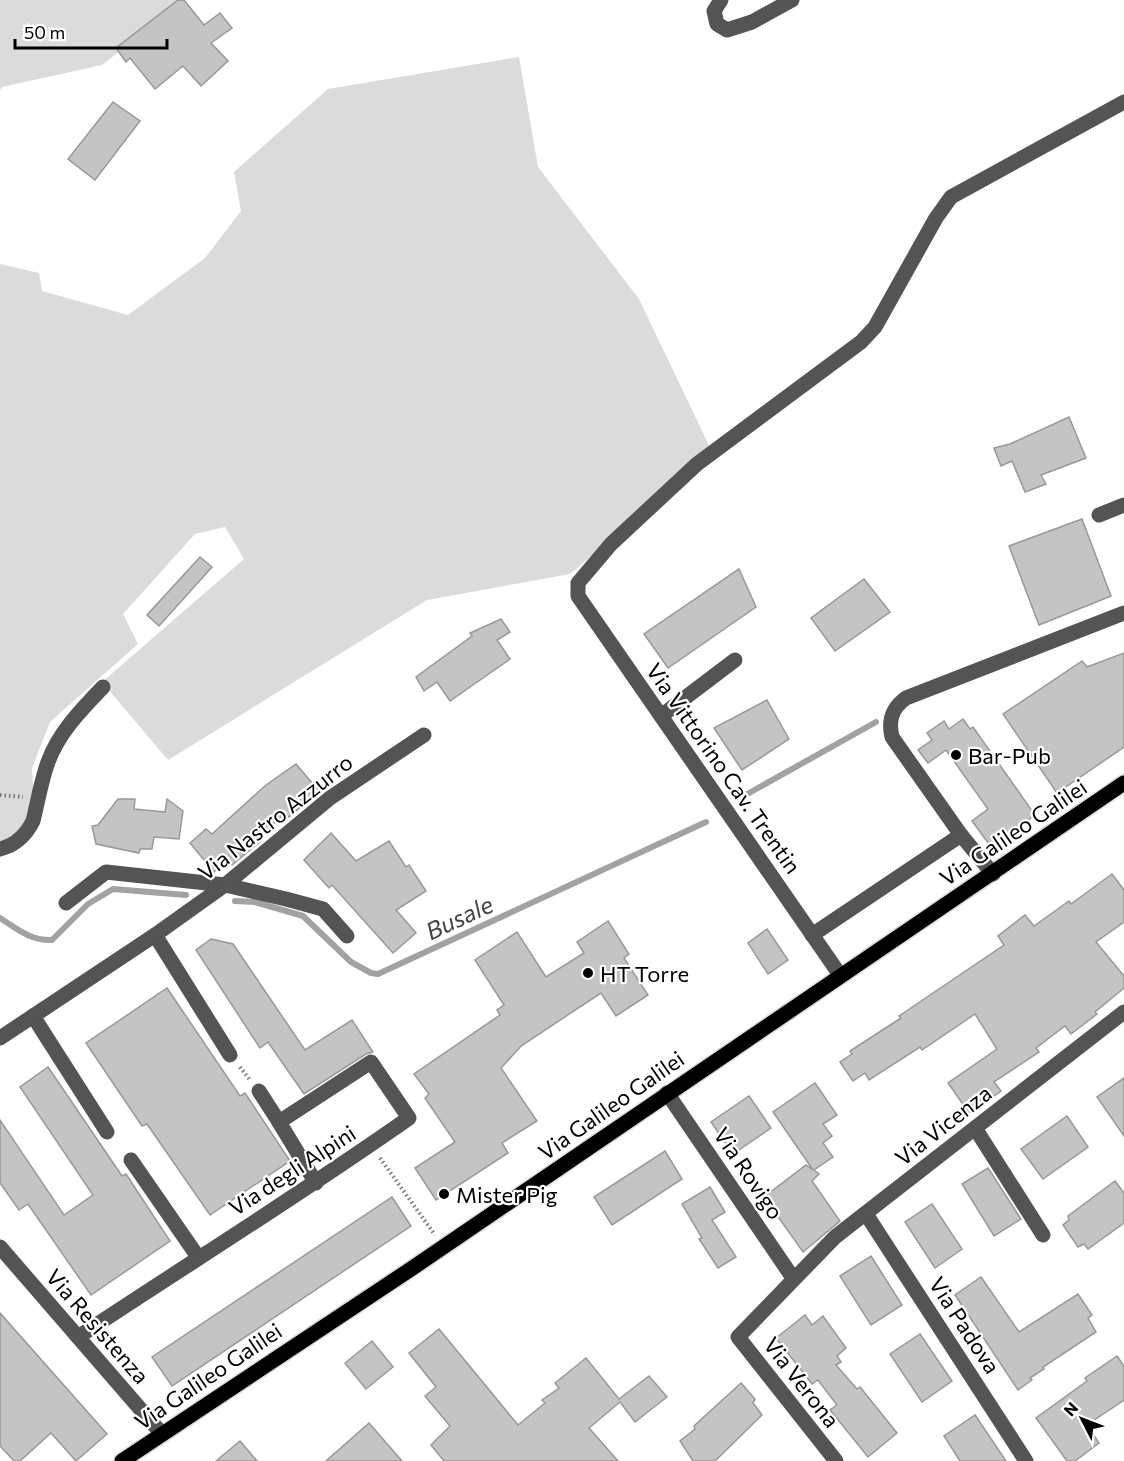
<svg xmlns="http://www.w3.org/2000/svg" width="1124" height="1461" viewBox="0 0 1124 1461" font-family="Commissioner,sans-serif">
  <rect width="100%" height="100%" fill="#fff"/>
  <g fill="#dbdbdb">
    <polygon points="0,0 185,0 102,65 2,87 0,90"/>
    <polygon points="519,57 538,167 639,299 713,454 570,574 427,600 168,760 102,682 244,559 225,527 195,534 123,614 138,644 50,722 32,768 36,830 14,853 0,852 0,264 39,273 42,291 128,315 205,258 241,211 234,172 328,89"/>
  </g>
  <g fill="none" stroke-linecap="round" stroke-linejoin="round">
    <g stroke="#a2a2a2" stroke-width="6">
      <polyline points="742,797 876,722"/>
      <polyline points="235,901 255,902 303,916 351,962 371,973 378,974 706,822"/>
      <path d="M0 918C17 929 31 941 52 940L88 904 113 889 186 895"/>
    </g>
  </g>
  <g fill="#c4c4c4" stroke="#989898" stroke-width="1.5">
    <polygon points="178,0 184,0 204,25 220,13 232,28 211,43 228,61 201,86 183,66 155,89 130,58 126,62 116,48"/>
    <polygon points="113,102 140,121 95,180 68,159"/>
    <polygon points="1069,417 1086,458 1041,475 1046,484 1025,492 1012,461 1001,466 994,448 1010,444"/>
    <polygon points="1082,519 1111,596 1039,625 1009,546"/>
    <polygon points="200,557 212,567 159,626 147,615"/>
    <polygon points="739,569 756,607 668,668 644,634"/>
    <polygon points="864,579 890,612 835,651 811,618"/>
    <polygon points="501,619 510,632 497,640 510,659 450,701 437,682 424,691 416,677 472,636 470,633"/>
    <polygon points="1124,653 1124,747 1057,793 1003,714 1082,661 1087,667"/>
    <polygon points="767,700 789,739 742,770 714,728"/>
    <polygon points="963,719 970,729 973,727 1035,815 991,847 972,821 988,809 946,750 928,763 918,750 932,740 927,733 944,721 949,729"/>
    <polygon points="296,764 319,791 289,817 284,814 260,837 262,840 232,865 227,860 214,872 190,843 206,829 212,834 266,785"/>
    <polygon points="118,799 135,799 134,809 165,812 167,799 183,811 179,839 154,837 152,849 140,849 139,853 96,844 92,826 98,825"/>
    <polygon points="331,833 356,861 389,841 406,867 409,865 426,891 396,910 416,933 393,953 332,885 329,888 304,860"/>
    <polygon points="1112,874 1124,890 1124,922 1096,942 1124,976 1124,988 1095,1012 1097,1014 1071,1034 1065,1026 1036,1048 1039,1052 994,1082 1001,1091 969,1113 948,1083 997,1049 975,1014 922,1050 920,1047 869,1080 865,1073 853,1081 840,1062 852,1054 850,1051 901,1018 899,1016 1004,945 998,936 1025,915 1034,926 1069,901 1071,904"/>
    <polygon points="608,921 629,954 624,958 648,995 616,1016 601,993 521,1046 501,1068 537,1121 502,1143 508,1153 436,1200 415,1168 455,1142 425,1098 429,1094 414,1074 500,1015 497,1010 504,1005 475,960 517,932 546,977 584,953 577,942"/>
    <polygon points="767,929 788,960 768,974 748,943"/>
    <polygon points="211,939 233,944 305,1050 352,1020 373,1052 366,1054 304,1094 268,1042 260,1048 196,950"/>
    <polygon points="167,988 240,1096 245,1093 290,1161 210,1215 147,1124 142,1126 86,1043"/>
    <polygon points="48,1067 122,1176 126,1174 170,1241 91,1295 28,1204 19,1210 0,1183 0,1120 64,1215 93,1195 20,1087"/>
    <polygon points="1124,1078 1124,1136 1097,1097"/>
    <polygon points="815,1083 837,1115 823,1124 832,1136 823,1143 833,1157 814,1170 819,1174 812,1181 840,1221 803,1252 764,1197 806,1165 813,1170 773,1112"/>
    <polygon points="749,1096 771,1128 733,1154 711,1122"/>
    <polygon points="1067,1116 1088,1147 1043,1179 1021,1149"/>
    <polygon points="665,1151 682,1179 612,1225 594,1197"/>
    <polygon points="988,1168 1021,1219 994,1236 962,1184"/>
    <polygon points="1115,1181 1124,1193 1124,1223 1088,1249 1084,1244 1078,1247 1063,1225 1069,1220 1068,1216"/>
    <polygon points="710,1187 725,1212 712,1220 736,1257 718,1268 699,1239 702,1238 682,1204"/>
    <polygon points="392,1197 411,1226 172,1386 152,1357"/>
    <polygon points="932,1204 962,1249 935,1268 905,1222"/>
    <polygon points="871,1256 902,1305 871,1325 840,1276"/>
    <polygon points="981,1277 1019,1332 1078,1294 1092,1315 1088,1318 1096,1332 1043,1367 1044,1369 1030,1378 1032,1380 1018,1390 955,1295"/>
    <polygon points="0,1313 107,1434 76,1461 51,1433 20,1461 14,1461 0,1446"/>
    <polygon points="805,1315 812,1325 823,1316 846,1348 837,1356 841,1362 836,1365 857,1389 860,1387 897,1433 868,1457 830,1410 837,1405 818,1380 812,1384 776,1338"/>
    <polygon points="439,1329 518,1425 545,1403 542,1400 559,1388 555,1383 586,1358 619,1399 649,1376 667,1397 635,1422 620,1402 589,1428 618,1461 444,1461 431,1445 450,1426 425,1396 436,1387 409,1353"/>
    <polygon points="920,1334 952,1381 922,1402 890,1354"/>
    <polygon points="372,1341 393,1367 366,1389 345,1363"/>
    <polygon points="1117,1356 1124,1366 1124,1400 1087,1425 1099,1443 1075,1461 1067,1461 1036,1418 1087,1381 1085,1378"/>
    <polygon points="741,1383 755,1399 753,1403 762,1415 715,1461 693,1461 680,1441 695,1429 694,1426"/>
    <polygon points="975,1415 1006,1461 960,1461 944,1436"/>
    <polygon points="369,1423 402,1461 326,1461"/>
    <polygon points="240,1441 257,1461 216,1461"/>
  </g>
  <g fill="none" stroke-linecap="round" stroke-linejoin="round">
    <defs>
      <polyline id="major" points="122,1461 411,1269 1124,783"/>
    </defs>
    <use href="#major" stroke="#dbdbdb" stroke-width="18"/>
    <g stroke="#767676" stroke-width="4" stroke-dasharray="1.5 3" stroke-linecap="butt">
      <polyline points="0,795 23,797"/>
      <polyline points="240,1067 250,1080"/>
      <polyline points="380,1158 435,1235"/>
    </g>
    <g stroke="#545454" stroke-width="15">
      <polyline points="721,0 714,11 717,24 727,30 752,22 792,0"/>
      <polyline points="1099,515 1124,505"/>
      <polyline points="661,716 735,660"/>
      <path d="M0 849C16 845 26 835 33 821 38 801 41 781 48 762 59 732 82 709 103 687"/>
      <path d="M993 874 961 835 892 737C888 720 892 708 906 698L1124 613"/>
      <polyline points="66,903 106,872 225,885 286,899 323,909 347,936"/>
      <polyline points="155,935 230,1055"/>
      <polyline points="812,935 961,835"/>
      <polyline points="840,975 578,596 578,583 611,544 697,464 861,342 875,327 936,218 951,197 1124,102"/>
      <polyline points="33,1016 107,1132"/>
      <polyline points="0,1038 155,935 225,885 330,798 424,735"/>
      <polyline points="259,1091 279,1122"/>
      <polyline points="667,1093 793,1278"/>
      <polyline points="975,1128 1043,1235"/>
      <polyline points="131,1160 198,1257"/>
      <polyline points="866,1214 1026,1461"/>
      <polyline points="0,1247 162,1434"/>
      <path d="M78 1337C188 1264 301 1194 409 1118L371 1062 279 1122 316 1183"/>
      <polyline points="836,1461 738,1337 835,1237 1124,1012"/>
    </g>
    <use href="#major" stroke="#000" stroke-width="15"/>
  </g>
  <g fill="#000" stroke="#fff" stroke-width="2">
    <circle cx="956" cy="755" r="6"/>
    <circle cx="588" cy="973" r="6"/>
    <circle cx="444" cy="1194" r="6"/>
  </g>
  <g text-anchor="middle" dominant-baseline="central" stroke-width="4.5" stroke-linejoin="round" paint-order="stroke">
    <g font-size="22" fill="#000" stroke="#fff" text-anchor="start">
      <text x="968" y="755">Bar-Pub</text>
      <text x="600" y="973">HT Torre</text>
      <text x="456" y="1194">Mister Pig</text>
    </g>
    <g font-size="22" fill="#000" stroke="#fff">
      <text transform="translate(724 768) rotate(55)">Via Vittorino Cav. Trentin</text>
      <text transform="translate(275 817) rotate(-38)">Via Nastro Azzurro</text>
      <text transform="translate(1013 832) rotate(-34)">Via Galileo Galilei</text>
      <text transform="translate(611 1105) rotate(-35)">Via Galileo Galilei</text>
      <text transform="translate(943 1125) rotate(-38)">Via Vicenza</text>
      <text transform="translate(292 1170) rotate(-33)">Via degli Alpini</text>
      <text transform="translate(749 1173) rotate(56)">Via Rovigo</text>
      <text transform="translate(965 1325) rotate(57)">Via Padova</text>
      <text transform="translate(98 1326) rotate(49)">Via Resistenza</text>
      <text transform="translate(208 1376) rotate(-34)">Via Galileo Galilei</text>
      <text transform="translate(802 1382) rotate(52)">Via Verona</text>
    </g>
    <g font-size="24" font-style="italic" fill="#434343" stroke="#fff">
      <text transform="translate(459 917) rotate(-25)">Busale</text>
    </g>
  </g>
  <g transform="translate(1082 1419) rotate(312)" stroke="#ffffff" stroke-width="4.5" paint-order="stroke">
  <path d="M0-4.5L10 22L0 15L-10 22Z" fill="#000000"/>
  <text y="-9" font-size="16" font-weight="bold" text-anchor="middle" fill="#000000">N</text>
  </g>
  <path d="M15 39v9h152v-9" fill="none" stroke="#000000" stroke-width="3"/>
  <text x="24" y="39" font-size="18" fill="#000000" stroke="#ffffff" stroke-width="4.5" paint-order="stroke">50 m</text>
</svg>
